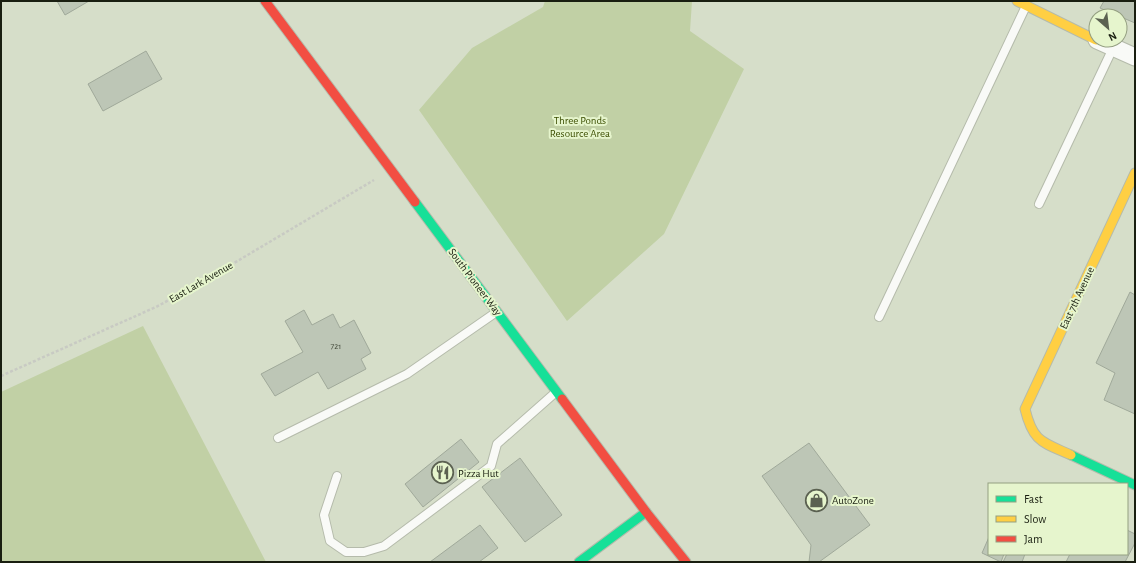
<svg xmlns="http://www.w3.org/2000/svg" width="1136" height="563" viewBox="0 0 1136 563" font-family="'Alegreya Sans',sans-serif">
  <rect width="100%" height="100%" fill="#d6dec9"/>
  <g fill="#c1d0a5">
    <polygon points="545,1 692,1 690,31 744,69 664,234 567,321 419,110 472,48 543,7"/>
    <polygon points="143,326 266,562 1,562 1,392"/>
  </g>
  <g fill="#bdc6b6" stroke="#a0a99a">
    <polygon points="57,1 89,1 65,15"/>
    <polygon points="1104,1 1135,1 1135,23 1100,8"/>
    <polygon points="146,51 162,79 103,111 88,84"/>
    <polygon points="1130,292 1135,295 1135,414 1104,400 1115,373 1096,363"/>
    <polygon points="304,310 312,325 333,314 340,328 354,320 371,353 361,359 366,369 328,389 318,372 275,396 261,374 303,352 285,321"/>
    <polygon points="461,439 479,462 423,507 405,484"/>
    <polygon points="809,443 870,525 819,562 809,562 811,545 762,476"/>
    <polygon points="520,458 562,515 525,542 482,487"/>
    <polygon points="480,525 498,548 479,562 430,562"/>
    <polygon points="1127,530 1135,534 1135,543 1125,562 1066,562 1070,554 1127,554"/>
    <polygon points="989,537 989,554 1004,554 1001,562 982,553"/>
    <polygon points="1007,554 1025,554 1022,562 1003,562"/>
  </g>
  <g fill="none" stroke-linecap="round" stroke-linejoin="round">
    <defs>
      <g id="lane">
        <polyline points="1039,204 1113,48"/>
        <polyline points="879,317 1026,6"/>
        <polyline points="278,438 407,374 495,313"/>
        <polyline points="337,476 324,515 330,541 346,552 364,552 384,546 491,466 497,444 556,392"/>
      </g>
      <polyline id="street" points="1097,40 1135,57"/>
      <g id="fast">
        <polyline points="415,202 562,399"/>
        <polyline points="1071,455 1135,485"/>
        <polyline points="579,562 646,512"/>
      </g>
      <g id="slow">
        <polyline points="1017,1 1096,40"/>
        <path d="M1071 455C1042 442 1033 442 1025 409L1135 173"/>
      </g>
      <g id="jam">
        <polyline points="265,1 415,202"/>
        <polyline points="562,399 646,512 686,562"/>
      </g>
    </defs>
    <use href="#lane" stroke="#b5bbab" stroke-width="10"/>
    <use href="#street" stroke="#b5bbab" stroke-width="19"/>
    <use href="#fast" stroke="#b5bbab" stroke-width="11"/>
    <use href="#slow" stroke="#b5bbab" stroke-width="11"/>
    <use href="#jam" stroke="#b5bbab" stroke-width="11"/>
    <polyline stroke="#c8cac3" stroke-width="2.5" stroke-dasharray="3 2" stroke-linecap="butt" points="1,376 156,307 197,285 374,180"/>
    <use href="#lane" stroke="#f9faf7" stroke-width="8"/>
    <use href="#street" stroke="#f9faf7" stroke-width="17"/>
    <use href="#fast" stroke="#16e098" stroke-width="9"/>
    <use href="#slow" stroke="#ffcf43" stroke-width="9"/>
    <use href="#jam" stroke="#f24e42" stroke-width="9"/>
  </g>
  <defs>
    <symbol id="restaurant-ring" viewBox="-11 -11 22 22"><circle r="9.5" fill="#e6f5cd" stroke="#5b6151" stroke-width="1.5"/><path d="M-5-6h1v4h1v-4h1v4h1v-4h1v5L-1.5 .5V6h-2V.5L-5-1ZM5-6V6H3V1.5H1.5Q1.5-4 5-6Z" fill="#5b6151"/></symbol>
    <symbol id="shop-ring" viewBox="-11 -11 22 22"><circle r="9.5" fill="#e6f5cd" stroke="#5b6151" stroke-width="1.5"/><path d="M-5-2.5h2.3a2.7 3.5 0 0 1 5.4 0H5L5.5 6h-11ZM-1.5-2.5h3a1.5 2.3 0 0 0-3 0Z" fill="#5b6151"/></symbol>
  </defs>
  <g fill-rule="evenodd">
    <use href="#restaurant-ring" x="430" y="460" width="25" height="25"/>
    <use href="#shop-ring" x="804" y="488" width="25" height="25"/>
  </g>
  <g text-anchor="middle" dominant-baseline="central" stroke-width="4" stroke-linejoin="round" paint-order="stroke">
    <g font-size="9" fill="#444b3c">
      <text x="336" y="346">721</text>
    </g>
    <g font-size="11" fill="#3b4d01" stroke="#e6f5cd">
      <text x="580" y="120">Three Ponds<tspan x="580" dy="13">Resource Area</tspan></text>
    </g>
    <g font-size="11" fill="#191e10" stroke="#e6f5cd">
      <text transform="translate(201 282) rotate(-30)">East Lark Avenue</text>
      <text transform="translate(475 282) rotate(53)">South Pioneer Way</text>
      <text transform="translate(1077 298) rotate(-65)">East 7th Avenue</text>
    </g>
    <g font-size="11" fill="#191e10" stroke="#e6f5cd" text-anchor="start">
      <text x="458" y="473">Pizza Hut</text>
      <text x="832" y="500">AutoZone</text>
    </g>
  </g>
  <rect width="1136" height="563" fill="none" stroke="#191e10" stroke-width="4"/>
  <rect x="988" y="483" width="140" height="72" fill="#e6f5cd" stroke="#949f81"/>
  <rect x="996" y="496" width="20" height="6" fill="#16e098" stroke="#949f81"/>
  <text x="1024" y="503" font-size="12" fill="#191e10">Fast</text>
  <rect x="996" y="516" width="20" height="6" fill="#ffcf43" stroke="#949f81"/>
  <text x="1024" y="523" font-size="12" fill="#191e10">Slow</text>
  <rect x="996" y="536" width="20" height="6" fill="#f24e42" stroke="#949f81"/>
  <text x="1024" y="543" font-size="12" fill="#191e10">Jam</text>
  <g transform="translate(1108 28) rotate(152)"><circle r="19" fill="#e6f5cd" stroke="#949f81"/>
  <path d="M0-3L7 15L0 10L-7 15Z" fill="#5b6151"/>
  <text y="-6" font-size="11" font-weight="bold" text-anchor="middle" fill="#191e10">N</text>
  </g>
</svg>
